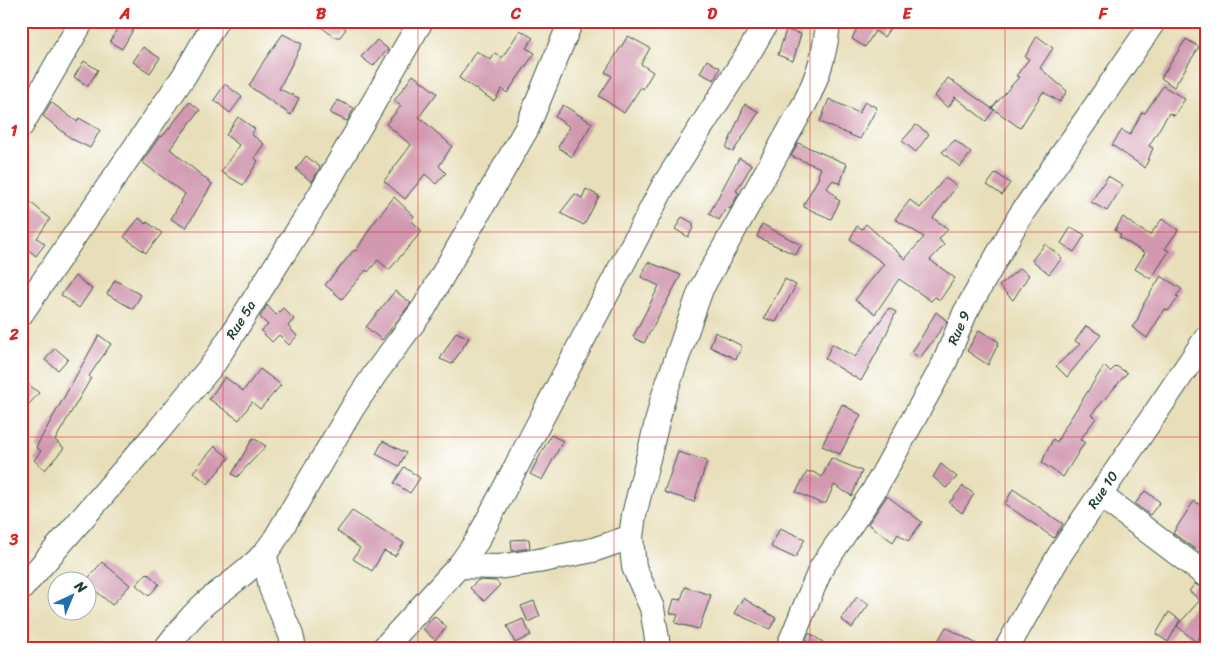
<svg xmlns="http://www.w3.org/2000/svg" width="1228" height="669" viewBox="0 0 1228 669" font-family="Sriracha,sans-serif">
  <rect width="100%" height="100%" fill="#fff"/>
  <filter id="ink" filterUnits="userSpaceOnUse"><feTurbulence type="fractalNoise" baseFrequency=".02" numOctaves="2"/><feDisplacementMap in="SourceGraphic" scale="10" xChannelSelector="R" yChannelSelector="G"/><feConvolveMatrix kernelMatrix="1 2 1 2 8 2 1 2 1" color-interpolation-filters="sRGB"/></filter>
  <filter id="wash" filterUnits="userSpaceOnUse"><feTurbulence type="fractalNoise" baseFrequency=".0096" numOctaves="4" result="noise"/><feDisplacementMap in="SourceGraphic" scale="20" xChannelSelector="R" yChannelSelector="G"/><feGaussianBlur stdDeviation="1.12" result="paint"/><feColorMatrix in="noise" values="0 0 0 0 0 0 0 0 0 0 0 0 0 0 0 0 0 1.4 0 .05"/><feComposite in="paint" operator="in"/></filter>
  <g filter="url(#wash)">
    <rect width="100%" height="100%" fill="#e8dfba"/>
    <g id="blocks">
      <g fill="#d198b0">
        <polygon points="121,21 138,21 122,49 110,42"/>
        <polygon points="314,21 336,21 346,29 340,37 334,37"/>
        <polygon points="857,21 895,21 884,37 875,31 865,47 852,39 859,23"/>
        <polygon points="520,30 533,38 526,48 535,53 507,93 502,89 494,101 459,78 476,51 491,60 495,53 502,58"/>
        <polygon points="786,30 801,34 793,61 778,55"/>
        <polygon points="283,34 302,44 279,89 299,98 291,115 249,86 265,59"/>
        <polygon points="628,36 650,48 641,64 653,72 643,89 641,87 624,113 599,96 612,76 605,72"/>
        <polygon points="1037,36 1053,48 1040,68 1067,91 1060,102 1043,92 1020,128 992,108 1019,77 1016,76 1029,59 1025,57"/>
        <polygon points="1186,39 1199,47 1174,87 1161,78"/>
        <polygon points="377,40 388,49 373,66 361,57"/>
        <polygon points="143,47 160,58 150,73 133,62"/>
        <polygon points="707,60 720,68 714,80 700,73"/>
        <polygon points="84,61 98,70 88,86 74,77"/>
        <polygon points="413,75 437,93 419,117 452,146 439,166 446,173 436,184 425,174 405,199 384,181 411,145 386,124 401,106 394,101"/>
        <polygon points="948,78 994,110 986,121 955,97 948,108 935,96"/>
        <polygon points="225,84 242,97 230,113 214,100"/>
        <polygon points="1163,86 1185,99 1174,116 1169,113 1149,146 1153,148 1145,168 1112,145 1122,130 1130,135 1142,112 1145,113"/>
        <polygon points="829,99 859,113 865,101 877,108 860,139 820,122"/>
        <polygon points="337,100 354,108 347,121 330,113"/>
        <polygon points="51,102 77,122 79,118 100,130 90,148 72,139 43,116"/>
        <polygon points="190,102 200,110 170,149 212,184 186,228 171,219 185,194 142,162 160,136 162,137"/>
        <polygon points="745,104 759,112 733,152 726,148"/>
        <polygon points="563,105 592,123 572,157 558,147 570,127 555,117"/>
        <polygon points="238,117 255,129 251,134 264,144 254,158 258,161 243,185 221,172 239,145 226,135"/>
        <polygon points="916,125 929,134 916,152 902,141"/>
        <polygon points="955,140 971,153 960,167 942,152"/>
        <polygon points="798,143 847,164 840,184 833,180 827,188 836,196 835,198 840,201 831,219 804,207 804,204 819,177 818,176 821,168 791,156"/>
        <polygon points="306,156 320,167 312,182 296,169"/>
        <polygon points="739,158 752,165 736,191 739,193 730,209 727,207 719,220 709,214"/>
        <polygon points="996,173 1010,183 1002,195 987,185"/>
        <polygon points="1108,176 1123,185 1107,211 1091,202"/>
        <polygon points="945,178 957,186 933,218 948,229 939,239 944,245 930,260 955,278 940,300 935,297 931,301 899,279 875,314 855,300 884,264 850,239 857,226 862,229 866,224 905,259 924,237 895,219 910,200 920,208"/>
        <polygon points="586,189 599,196 584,225 560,213 575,194 582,198"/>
        <polygon points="21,194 50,219 37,238 45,244 36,256 21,244"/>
        <polygon points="394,197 414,216 411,220 422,231 389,270 378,260 368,272 366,270 342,299 325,285 354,250 356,251 372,225"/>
        <polygon points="682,217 693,223 693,228 688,237 675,229"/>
        <polygon points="1123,217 1136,227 1150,235 1162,219 1178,230 1165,249 1169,251 1151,279 1135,269 1145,253 1119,237 1121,235 1115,230"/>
        <polygon points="139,218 146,224 147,222 162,233 146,253 124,237"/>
        <polygon points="762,224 801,245 796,255 757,237"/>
        <polygon points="1071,227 1085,235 1074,252 1061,243"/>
        <polygon points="1045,244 1062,258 1049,274 1032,260"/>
        <polygon points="648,262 681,275 644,343 633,337 659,286 641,277"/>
        <polygon points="1020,268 1029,275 1013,300 999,286"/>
        <polygon points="75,276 92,289 79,308 61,295"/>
        <polygon points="1161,276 1182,289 1176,296 1179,297 1168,311 1165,309 1147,338 1132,327 1137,321 1144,303"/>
        <polygon points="785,279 796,285 776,322 764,318"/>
        <polygon points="115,280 141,295 133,309 107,294"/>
        <polygon points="395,291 411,303 382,340 366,327"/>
        <polygon points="267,305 276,315 283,308 294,319 288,326 297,336 289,345 279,335 272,342 261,331 268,325 260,317"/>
        <polygon points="889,308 896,312 883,341 861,381 825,359 832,344 855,357"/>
        <polygon points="936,312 947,321 920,358 912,353"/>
        <polygon points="1086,326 1101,335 1067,377 1056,366 1080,344 1075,341"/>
        <polygon points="979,330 999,342 988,365 967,351"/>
        <polygon points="456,332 469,338 452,364 440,359"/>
        <polygon points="715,332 742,346 736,359 710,347"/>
        <polygon points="99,335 111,344 89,376 91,378 55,440 64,448 45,470 34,460 41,451 36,447"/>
        <polygon points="55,348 68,359 58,370 45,360"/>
        <polygon points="1104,366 1110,372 1116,366 1127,373 1091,415 1096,418 1080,440 1085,442 1063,477 1042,463 1045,455 1053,439 1057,442 1063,430"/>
        <polygon points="260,369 281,385 260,409 252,402 239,420 209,399 225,377 243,391"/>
        <polygon points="21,378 39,393 21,413"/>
        <polygon points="842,404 861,415 840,454 822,446"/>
        <polygon points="551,435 563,441 542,480 530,474"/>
        <polygon points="253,438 266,446 237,477 232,474"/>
        <polygon points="383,441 406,453 399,466 376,454"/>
        <polygon points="215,446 229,458 208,484 193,472"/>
        <polygon points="678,452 707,461 694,502 664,492"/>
        <polygon points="831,458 862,471 852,496 834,485 826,503 820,503 796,492 807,472 813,472 822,477"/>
        <polygon points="941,464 957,477 946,488 933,477"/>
        <polygon points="404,467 420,478 410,493 394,483"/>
        <polygon points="963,486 974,494 962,513 949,503"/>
        <polygon points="1013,489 1063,524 1054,538 1005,504"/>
        <polygon points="1145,491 1160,502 1150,515 1135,504"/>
        <polygon points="887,496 922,522 908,541 898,534 893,542 868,524"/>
        <polygon points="1194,501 1207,509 1207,544 1200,553 1173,533"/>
        <polygon points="352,511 404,543 395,556 384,551 372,571 353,559 360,548 337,531"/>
        <polygon points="780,528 805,539 795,558 771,547"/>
        <polygon points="529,539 530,548 512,551 511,540"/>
        <polygon points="102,562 130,585 112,605 88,584 88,582 85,582"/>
        <polygon points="147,573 159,584 149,596 136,585"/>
        <polygon points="478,580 496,581 500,585 484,601 470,588"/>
        <polygon points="1195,584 1207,590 1207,627 1196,642 1177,626 1200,600 1189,591"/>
        <polygon points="685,587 711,595 699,629 675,623 678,615 670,613 674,599 681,600"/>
        <polygon points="857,597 869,604 852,628 841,619"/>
        <polygon points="743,598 776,618 770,629 734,613"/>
        <polygon points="534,601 540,616 528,622 521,606"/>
        <polygon points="1169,612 1180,620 1168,642 1156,634"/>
        <polygon points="434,616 447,627 435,640 423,629"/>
        <polygon points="523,619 531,635 515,643 507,626"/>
        <polygon points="946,627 984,648 934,648"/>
        <polygon points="809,633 832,648 803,648"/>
      </g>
    </g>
  </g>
  <g filter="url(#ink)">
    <use href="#blocks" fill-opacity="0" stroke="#3d5548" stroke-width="1"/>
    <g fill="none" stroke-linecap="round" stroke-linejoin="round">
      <defs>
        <g id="minor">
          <polyline points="21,126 82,21"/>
          <polyline points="21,314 184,76 216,21"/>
          <polyline points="1100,495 1207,576"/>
          <polyline points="265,555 271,588 291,635 294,648"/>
          <polyline points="459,566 498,567 538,561 593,550 631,537"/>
          <polyline points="21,589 158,431 214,363 313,207 421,21"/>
          <path d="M166 648C179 632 192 614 208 601 232 582 257 566 274 541L353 407 375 374 424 308 441 278 527 128 571 21"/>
          <polyline points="384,648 459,566 477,541 664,185 751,49 767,21"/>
          <path d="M657 648V639L652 608 634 567 631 537 634 515 663 398 701 289 805 103C818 76 826 52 828 21"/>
          <polyline points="788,648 821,568 873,492 944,364 965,313 1020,216 1154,21"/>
          <polyline points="1007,648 1060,554 1207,337"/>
        </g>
      </defs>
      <use href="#minor" stroke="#3d5548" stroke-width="26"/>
      <use href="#minor" stroke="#fff" stroke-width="24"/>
    </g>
  </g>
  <path fill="none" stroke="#d62828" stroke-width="1" stroke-opacity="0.55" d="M223 21V648M418 21V648M614 21V648M810 21V648M1005 21V648M21 232H1207M21 437H1207"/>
  <g text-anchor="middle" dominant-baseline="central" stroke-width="4.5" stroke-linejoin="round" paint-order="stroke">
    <g font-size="14" fill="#1f3d34" stroke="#fff">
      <text transform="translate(241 320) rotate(-58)">Rue 5a</text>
      <text transform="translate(959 328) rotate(-66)">Rue 9</text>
      <text transform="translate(1103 490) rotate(-56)">Rue 10</text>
    </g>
  </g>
  <rect width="1228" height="669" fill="none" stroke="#fff" stroke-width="55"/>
  <g transform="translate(72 596) rotate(44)"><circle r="24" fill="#ffffff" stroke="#a5b1ae"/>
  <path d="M0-4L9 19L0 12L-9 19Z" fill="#1f6fb2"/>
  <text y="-8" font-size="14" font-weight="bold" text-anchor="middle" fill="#1f3d34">N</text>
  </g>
  <rect x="28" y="28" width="1172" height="614" fill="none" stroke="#d62828" stroke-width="2"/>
  <g font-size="16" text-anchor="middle" font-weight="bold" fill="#d62828">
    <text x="125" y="19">A</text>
    <text x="321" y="19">B</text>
    <text x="516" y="19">C</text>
    <text x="712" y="19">D</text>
    <text x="907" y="19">E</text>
    <text x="1103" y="19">F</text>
    <text x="14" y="136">1</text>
    <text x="14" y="340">2</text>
    <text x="14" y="545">3</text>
  </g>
</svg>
